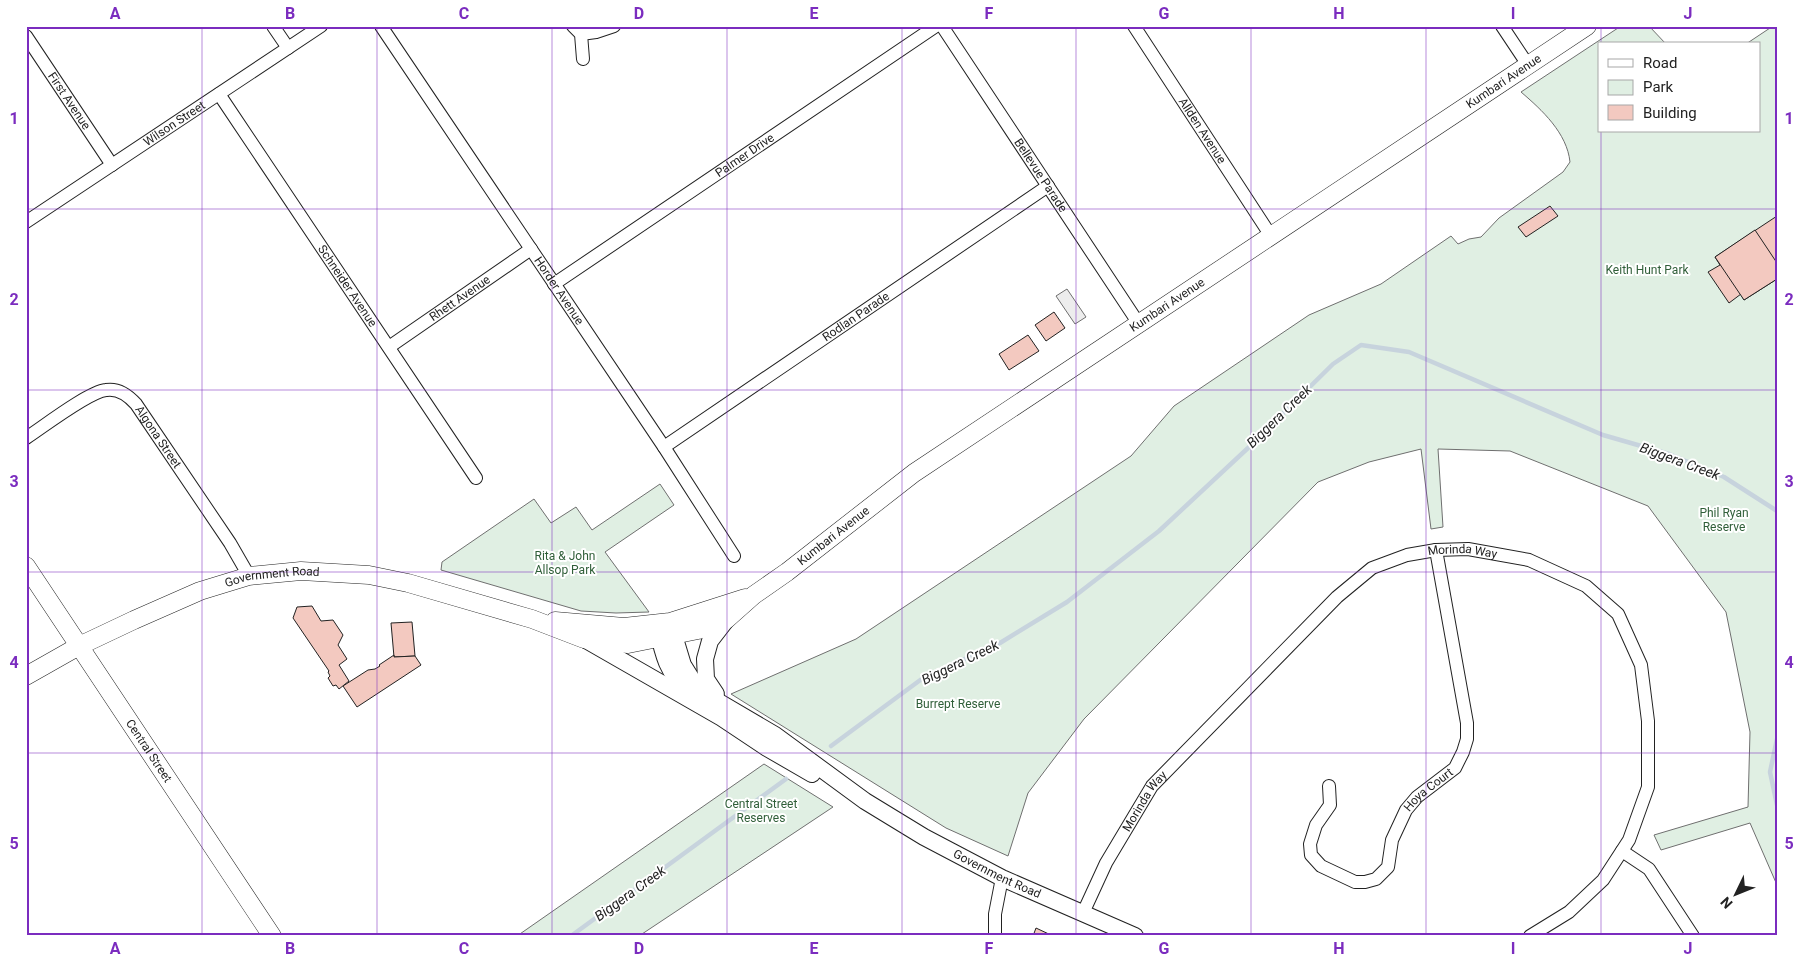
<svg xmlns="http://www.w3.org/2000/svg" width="1803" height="962" viewBox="0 0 1803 962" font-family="Roboto,sans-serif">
  <rect width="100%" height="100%" fill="#fff"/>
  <g fill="#e0efe3" stroke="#6f6f6f">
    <path d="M1621 26H1649L1666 44H1599V131H1759V44H1746L1773 26H1777V885L1750 823 1661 850 1654 835 1748 807 1750 732 1726 612 1648 506 1510 451 1438 449 1443 527 1431 529 1421 449 1369 462 1318 482 1084 719 1028 793 1008 856 946 828 731 694 856 639 1131 456 1174 406 1309 315 1381 284 1451 236 1458 244 1469 239 1481 237 1499 218 1563 172 1570 162C1567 133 1542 110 1521 92Z"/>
    <polygon points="660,484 674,505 605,552 649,612 616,613 581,611 441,570 442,562 534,499 551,523 576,507 592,530"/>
    <polygon points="764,764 833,807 639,936 517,936"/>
  </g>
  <polygon fill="#ededed" stroke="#6f6f6f" points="1067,289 1086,317 1075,324 1056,296"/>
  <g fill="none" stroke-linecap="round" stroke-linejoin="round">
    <g stroke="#c7d3dd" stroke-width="4.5">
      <polyline points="1777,739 1770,772 1777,805"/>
      <polyline points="831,746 923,678 1000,643 1067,602 1159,531 1248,448 1333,364 1361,345 1409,352 1603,435 1669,454 1724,477 1777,511"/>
      <polyline points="571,936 786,779"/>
    </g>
  </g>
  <g fill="#f3c9c0" stroke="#222">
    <polygon points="1550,206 1558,216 1526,237 1518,227"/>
    <polygon points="1777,216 1777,279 1744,300 1741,294 1729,303 1708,272 1720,265 1715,257"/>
    <polygon points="1755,230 1777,263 1777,279 1744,300 1715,257"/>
    <polygon points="1054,312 1065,328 1046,341 1035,325"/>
    <polygon points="1028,335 1039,351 1009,370 999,354"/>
    <polygon points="312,606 321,621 333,620 343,635 338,645 347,659 339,665 349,681 339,689 336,685 333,686 328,678 330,676 328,672 329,671 293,618 297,607"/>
    <polygon points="412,622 415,656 394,657 391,623"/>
    <polygon points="394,655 394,657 415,656 421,665 357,707 343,686 368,670 375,669 380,666 379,665"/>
    <polygon points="1036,928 1053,936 1033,936"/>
  </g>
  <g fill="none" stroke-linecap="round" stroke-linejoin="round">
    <defs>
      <g id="minor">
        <polyline points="273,26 288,48"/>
        <path id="s1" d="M381 26 664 447 734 556"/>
        <polyline points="573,26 581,34 583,59"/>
        <path id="s2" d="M942 26 1139 324"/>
        <path id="s3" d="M1134 26 1271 236"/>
        <polyline points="1502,26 1528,65"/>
        <polyline points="581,34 596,32 614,26"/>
        <path id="s4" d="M26 36 112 165"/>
        <path id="s5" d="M219 94 476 478"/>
        <path id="s6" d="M26 222 321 26"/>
        <path id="s7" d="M554 284 936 26"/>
        <path id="s8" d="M389 347 531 249"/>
        <path id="s9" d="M26 438C43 427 88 392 106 390 118 388 128 395 136 404L230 543 249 576"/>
        <path id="s10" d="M664 447 1048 186"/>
        <path id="s11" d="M1329 786 1330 805 1316 825 1310 844 1311 855 1321 866 1355 882H1365L1376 879 1388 867 1392 840 1406 810 1417 797 1455 768 1463 752 1467 739V723L1436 550"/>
        <polyline points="1622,851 1649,869 1693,936"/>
        <path id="s12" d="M1083 913 1106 863 1152 786 1337 597 1372 568 1407 555 1436 550 1468 549 1529 560 1586 586 1618 614 1641 665 1648 721V787L1629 840 1603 880 1569 912 1530 936"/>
        <polyline points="995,936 995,914 1002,878"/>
      </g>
      <g id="tertiary">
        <path id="s13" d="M670 622 683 665 693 681 712 698 775 735 865 801 924 837 1002 878 1135 936"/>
        <path d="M657 626C663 655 667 673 690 694"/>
        <polyline points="586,640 722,718 767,748 812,774"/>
        <polyline points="716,694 706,679 705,659 710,641 727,619"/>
      </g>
      <g id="secondary">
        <path id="s14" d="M26 566 272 936"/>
        <polyline points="555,621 624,627 670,622 745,598"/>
        <path id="s15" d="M26 676 79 646 134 620 200 591 249 576 301 571 369 575 408 583 532 619 584 639 628 644 698 630 727 619 754 595 787 572 914 473 1587 26"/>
      </g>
    </defs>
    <use href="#minor" stroke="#222" stroke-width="14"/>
    <use href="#tertiary" stroke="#222" stroke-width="18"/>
    <use href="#secondary" stroke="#222" stroke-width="19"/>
    <use href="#minor" stroke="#fff" stroke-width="12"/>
    <use href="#tertiary" stroke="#fff" stroke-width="16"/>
    <use href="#secondary" stroke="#fff" stroke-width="18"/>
  </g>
  <path fill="none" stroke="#7b2cbf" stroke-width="1" stroke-opacity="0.55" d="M202 26V936M377 26V936M552 26V936M727 26V936M902 26V936M1076 26V936M1251 26V936M1426 26V936M1601 26V44M1601 131V936M26 209H1777M26 390H1777M26 572H1777M26 753H1777"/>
  <g text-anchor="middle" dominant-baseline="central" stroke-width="4" stroke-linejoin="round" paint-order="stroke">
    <g font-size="12" fill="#222" stroke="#fff">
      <text stroke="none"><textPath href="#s15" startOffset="1682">Kumbari Avenue</textPath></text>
      <text stroke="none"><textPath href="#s4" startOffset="78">First Avenue</textPath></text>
      <text stroke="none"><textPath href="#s6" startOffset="178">Wilson Street</textPath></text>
      <text stroke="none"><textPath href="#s3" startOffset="125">Allden Avenue</textPath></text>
      <text stroke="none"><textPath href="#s7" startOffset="230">Palmer Drive</textPath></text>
      <text stroke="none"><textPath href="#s2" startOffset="179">Bellevue Parade</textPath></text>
      <text stroke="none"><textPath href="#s5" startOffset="231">Schneider Avenue</textPath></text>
      <text stroke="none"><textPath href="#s1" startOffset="319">Horder Avenue</textPath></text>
      <text stroke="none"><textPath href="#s8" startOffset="86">Rhett Avenue</textPath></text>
      <text stroke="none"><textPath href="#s15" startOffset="1278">Kumbari Avenue</textPath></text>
      <text stroke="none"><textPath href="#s10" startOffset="232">Rodlan Parade</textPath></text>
      <text stroke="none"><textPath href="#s9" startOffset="168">Algona Street</textPath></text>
      <text stroke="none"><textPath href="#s15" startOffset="872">Kumbari Avenue</textPath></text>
      <text stroke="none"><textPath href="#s12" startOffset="548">Morinda Way</textPath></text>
      <text stroke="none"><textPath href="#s15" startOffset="268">Government Road</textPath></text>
      <text stroke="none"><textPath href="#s14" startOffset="222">Central Street</textPath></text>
      <text stroke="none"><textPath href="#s11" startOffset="256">Hoya Court</textPath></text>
      <text stroke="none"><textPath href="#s12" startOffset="128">Morinda Way</textPath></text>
      <text stroke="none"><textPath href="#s13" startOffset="425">Government Road</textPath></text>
    </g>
    <g font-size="12" fill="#2f5e38" stroke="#fff">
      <text x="1647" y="270">Keith Hunt Park</text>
      <text x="1724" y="513">Phil Ryan<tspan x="1724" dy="14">Reserve</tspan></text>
      <text x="565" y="556">Rita &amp; John<tspan x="565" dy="14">Allsop Park</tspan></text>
      <text x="958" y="704">Burrept Reserve</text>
      <text x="761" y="804">Central Street<tspan x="761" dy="14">Reserves</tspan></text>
    </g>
    <g font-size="14" font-style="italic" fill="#222" stroke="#fff">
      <text transform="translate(1279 416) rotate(-44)">Biggera Creek</text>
      <text transform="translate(1680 461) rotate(20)">Biggera Creek</text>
      <text transform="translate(960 662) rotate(-26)">Biggera Creek</text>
      <text transform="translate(630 893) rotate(-36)">Biggera Creek</text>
    </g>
  </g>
  <rect width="1803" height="962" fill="none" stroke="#ffffff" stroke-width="55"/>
  <rect x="1598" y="42" width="162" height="90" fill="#ffffff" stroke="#a7a7a7"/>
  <rect x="1608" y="59" width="25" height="8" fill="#ffffff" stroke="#a7a7a7"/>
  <text x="1643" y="68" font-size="15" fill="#222222">Road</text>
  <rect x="1608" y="80" width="25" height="15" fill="#e0efe3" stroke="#a7a7a7"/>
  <text x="1643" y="92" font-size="15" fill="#222222">Park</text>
  <rect x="1608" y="105" width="25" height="15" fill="#f3c9c0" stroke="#a7a7a7"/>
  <text x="1643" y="118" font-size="15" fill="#222222">Building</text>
  <g transform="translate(1736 894) rotate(227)" stroke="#ffffff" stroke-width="4" paint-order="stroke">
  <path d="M0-4L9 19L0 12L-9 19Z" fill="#222222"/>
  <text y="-8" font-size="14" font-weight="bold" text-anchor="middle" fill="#222222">N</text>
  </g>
  <rect x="28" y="28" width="1748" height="906" fill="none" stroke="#7b2cbf" stroke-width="2"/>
  <g font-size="16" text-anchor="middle" font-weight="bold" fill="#7b2cbf">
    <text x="115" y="19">A</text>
    <text x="290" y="19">B</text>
    <text x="464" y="19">C</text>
    <text x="639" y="19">D</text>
    <text x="814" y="19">E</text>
    <text x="989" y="19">F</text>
    <text x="1164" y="19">G</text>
    <text x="1339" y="19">H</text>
    <text x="1513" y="19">I</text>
    <text x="1688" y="19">J</text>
    <text x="14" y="124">1</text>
    <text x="1789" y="124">1</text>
    <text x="14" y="305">2</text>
    <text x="1789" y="305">2</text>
    <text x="14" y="487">3</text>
    <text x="1789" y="487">3</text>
    <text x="14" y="668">4</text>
    <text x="1789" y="668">4</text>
    <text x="14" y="849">5</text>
    <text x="1789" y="849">5</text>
    <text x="115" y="954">A</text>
    <text x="290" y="954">B</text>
    <text x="464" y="954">C</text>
    <text x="639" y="954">D</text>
    <text x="814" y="954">E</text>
    <text x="989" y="954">F</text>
    <text x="1164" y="954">G</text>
    <text x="1339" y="954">H</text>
    <text x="1513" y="954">I</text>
    <text x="1688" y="954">J</text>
  </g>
</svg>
